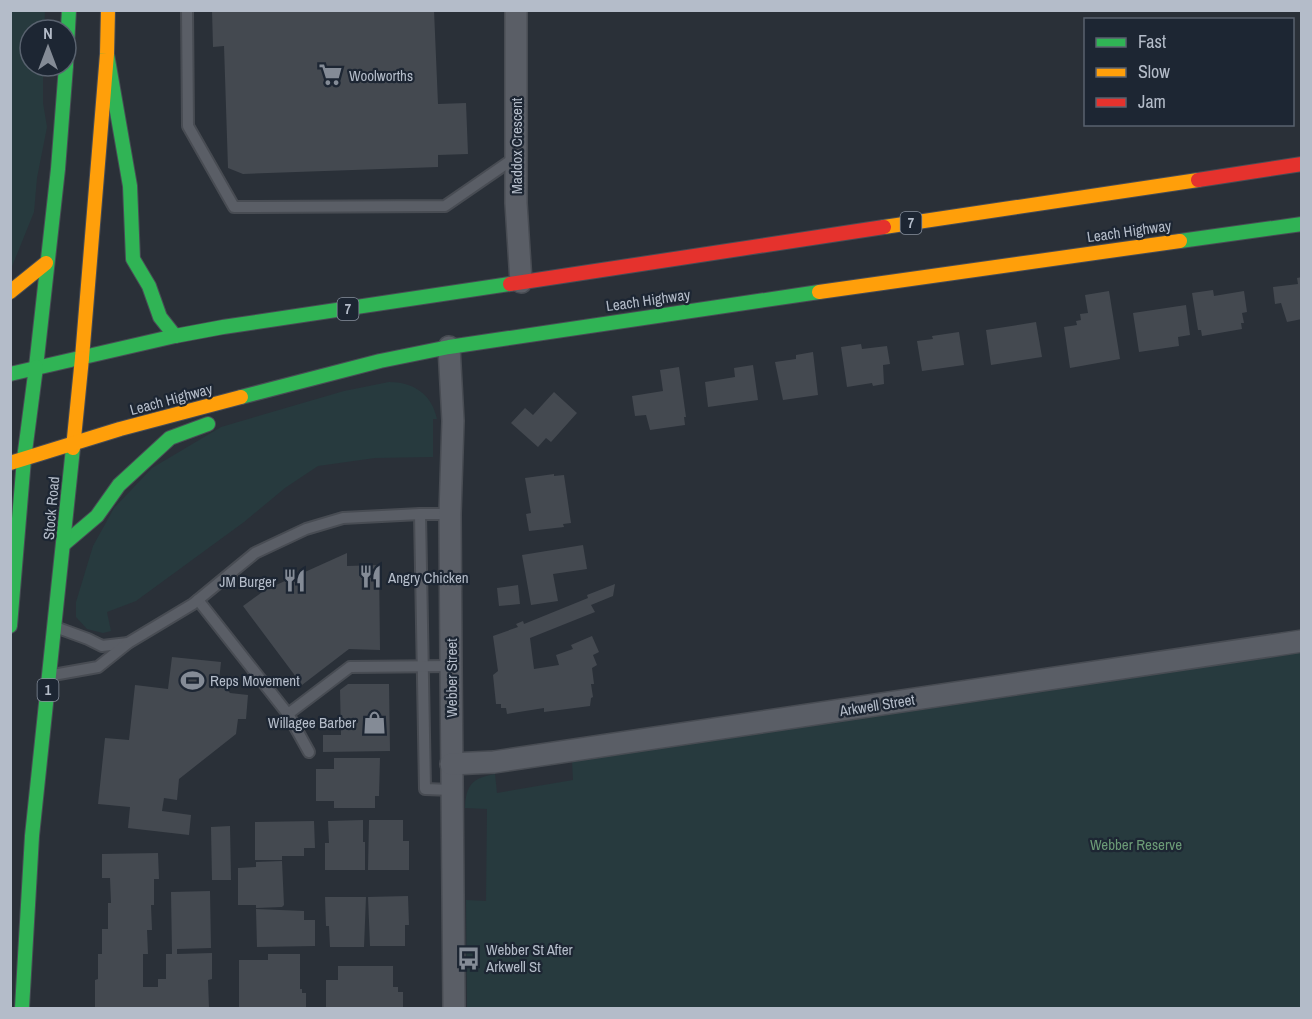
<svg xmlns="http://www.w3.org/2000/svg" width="1312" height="1019" viewBox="0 0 1312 1019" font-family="'Archivo Narrow',sans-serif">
  <rect width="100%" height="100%" fill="#2a3038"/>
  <g fill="#273a3e">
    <polygon points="11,11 45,11 44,30 30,30 30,66 43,66 43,103 47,127 37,178 34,212 11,269"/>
    <path d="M389 382C413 382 432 394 437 419H433V457L375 458 318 466 285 488 244 522 136 601 107 612 111 631 103 633 87 629 76 617V602L93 546 114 508 152 468 221 427 344 391Z"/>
    <path d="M1301 651V1008H467L466 900 486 901 487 809 465 808C466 785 472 778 495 774L497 793 573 780 572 761Z"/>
  </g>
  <g fill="#444950">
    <polygon points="212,10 434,10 438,104 466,103 468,154 438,155 438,167 243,174 228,168 224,46 213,47"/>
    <polygon points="1302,277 1302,319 1287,322 1281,303 1275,304 1273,287 1298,284 1297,278"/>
    <polygon points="1213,290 1214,296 1244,291 1247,312 1242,313 1244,323 1241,323 1242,329 1202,336 1201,330 1198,330 1192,293"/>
    <polygon points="1109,291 1120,359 1070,368 1064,327 1077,325 1076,321 1081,320 1080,314 1088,313 1085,295"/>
    <polygon points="1186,305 1190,335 1178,337 1179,346 1139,352 1133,313"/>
    <polygon points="1036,322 1042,357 991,365 986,330"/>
    <polygon points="959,332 964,365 922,371 917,341 933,339 932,336"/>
    <polygon points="861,344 862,349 887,346 890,364 883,365 884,384 873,386 872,383 847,387 841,347"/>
    <polygon points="813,352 818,395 783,400 775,362 796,359 796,355"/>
    <polygon points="753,365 758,400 708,407 705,382 735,377 734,368"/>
    <polygon points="679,367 686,417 684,417 685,425 650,430 646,415 635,416 632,396 663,391 660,370"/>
    <polygon points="554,392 577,413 551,442 546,438 538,447 511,423 525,408 533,415"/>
    <polygon points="554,474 554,476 564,475 571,523 563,524 564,527 529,531 526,514 531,513 525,478"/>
    <polygon points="583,545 587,569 553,574 558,601 531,605 522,555"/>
    <polygon points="347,553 347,566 379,565 380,650 349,649 302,685 243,606 265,590"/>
    <polygon points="615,584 613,596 591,605 595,612 530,638 534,669 559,665 556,655 573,649 571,645 592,636 599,652 593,655 597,665 592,668 594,684 591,684 593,697 591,698 590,706 544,712 544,708 507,714 506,708 501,708 501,704 496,704 493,675 498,671 493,636 518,627 516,624 523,621 524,624 588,598 587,595"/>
    <polygon points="518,585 520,604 499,606 497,588"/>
    <polygon points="172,657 221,662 219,681 230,693 248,695 246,719 238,719 236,734 179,779 177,800 164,798 162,811 191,815 189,835 128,828 130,807 98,804 105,738 129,740 135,685 168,689"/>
    <polygon points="348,684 389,684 390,751 323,752 323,735 341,735 340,690"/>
    <polygon points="334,758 380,758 379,796 375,796 375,808 334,808 334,801 316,801 316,769 334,769"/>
    <polygon points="363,820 363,842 365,842 365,870 325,870 325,843 329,843 328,821"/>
    <polygon points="369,820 403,820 403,841 409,841 409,870 368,870"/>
    <polygon points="314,821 315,848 304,848 304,856 282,856 282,860 255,860 255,822"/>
    <polygon points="230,826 231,880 212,880 211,827"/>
    <polygon points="158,853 159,879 154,879 154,905 151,905 152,930 147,930 148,954 143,954 143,987 158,987 158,979 166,979 166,954 172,954 171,892 210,891 211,948 177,949 177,954 212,953 212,979 208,980 209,1008 95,1008 95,980 98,979 98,954 102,954 102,929 108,929 108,903 111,903 110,878 102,878 102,854"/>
    <polygon points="282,861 284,905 282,907 256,908 256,905 238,905 238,868 256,867 256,862"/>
    <polygon points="408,896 409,925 405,925 405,946 370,946 368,897"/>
    <polygon points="325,897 366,897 364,947 330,947 329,926 326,926"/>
    <polygon points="256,909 304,911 304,920 315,920 315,946 257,947"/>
    <polygon points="268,954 300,954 300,989 302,989 302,993 306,993 306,1008 239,1008 239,960 268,960"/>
    <polygon points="338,966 393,966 393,987 398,987 398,992 403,992 403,1008 326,1008 326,980 338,980"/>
  </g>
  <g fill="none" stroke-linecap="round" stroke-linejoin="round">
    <defs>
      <g id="lane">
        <polyline points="187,10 188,126 234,207 445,206 516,157"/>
        <polyline points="420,514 425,789 452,790"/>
        <polyline points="198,600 288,714 350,667 451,666"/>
        <polyline points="58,628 88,639 102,646 128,643"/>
        <polyline points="53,675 98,667 128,643 193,604 255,553 306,529 343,518 420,514 450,514"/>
        <polyline points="288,714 309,752"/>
      </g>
      <g id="street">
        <polyline points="516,10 516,203 521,282"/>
        <polyline points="449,347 453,421 450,514 451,666 454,1008"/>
        <polyline points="451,764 494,762 1302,641"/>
      </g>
      <g id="fast">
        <polyline points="107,54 130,186 133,259 149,286 160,317 175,336"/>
        <polyline points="66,65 69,10"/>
        <polyline points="1180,241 1302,224"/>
        <polyline points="36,367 58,169 66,66"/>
        <polyline points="10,374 175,336 223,327 510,284"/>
        <polyline points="241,397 380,361 449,347 819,292"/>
        <polyline points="64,544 97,516 119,485 170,438 208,424"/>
        <polyline points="10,626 24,459 36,367"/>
        <polyline points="22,1008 32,836 73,448"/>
      </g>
      <g id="slow">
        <polyline points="884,227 1198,180"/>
        <polyline points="10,292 46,263"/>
        <polyline points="819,292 1180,241"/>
        <polyline points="82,358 107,54 108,10"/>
        <polyline points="73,448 82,358"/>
        <polyline points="10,463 120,429 241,397"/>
      </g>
      <g id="jam">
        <polyline points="1198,180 1302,164"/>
        <polyline points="510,284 884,227"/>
      </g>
    </defs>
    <use href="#lane" stroke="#484c53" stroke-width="14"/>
    <use href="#street" stroke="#484c53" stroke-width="24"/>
    <use href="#fast" stroke="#484c55" stroke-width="16"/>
    <use href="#slow" stroke="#484c55" stroke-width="16"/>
    <use href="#jam" stroke="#484c55" stroke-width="16"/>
    <use href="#lane" stroke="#5a5e66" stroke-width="10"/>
    <use href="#street" stroke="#5a5e66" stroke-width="21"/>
    <use href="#fast" stroke="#30b455" stroke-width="14"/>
    <use href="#slow" stroke="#ff9f0a" stroke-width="14"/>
    <use href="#jam" stroke="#e5322d" stroke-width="14"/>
  </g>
  <defs>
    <symbol id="supermarket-bare" viewBox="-9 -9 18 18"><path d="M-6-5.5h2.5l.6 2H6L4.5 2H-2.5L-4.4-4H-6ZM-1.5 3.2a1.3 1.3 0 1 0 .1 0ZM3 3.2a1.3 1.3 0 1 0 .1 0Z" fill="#848b96" stroke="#1d2633" stroke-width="2.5" paint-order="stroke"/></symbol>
    <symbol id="restaurant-bare" viewBox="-9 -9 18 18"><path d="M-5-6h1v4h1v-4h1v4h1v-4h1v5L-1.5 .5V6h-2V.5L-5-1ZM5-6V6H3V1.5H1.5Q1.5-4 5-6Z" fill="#848b96" stroke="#1d2633" stroke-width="2.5" paint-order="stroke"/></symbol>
    <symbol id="stadium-bare" viewBox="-9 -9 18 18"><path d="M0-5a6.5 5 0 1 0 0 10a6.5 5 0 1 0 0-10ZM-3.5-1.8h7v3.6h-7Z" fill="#848b96" stroke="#1d2633" stroke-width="2.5" paint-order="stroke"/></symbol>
    <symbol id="shop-bare" viewBox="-9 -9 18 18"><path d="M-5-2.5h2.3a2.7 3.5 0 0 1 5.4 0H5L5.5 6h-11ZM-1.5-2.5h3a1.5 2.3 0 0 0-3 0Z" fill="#848b96" stroke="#1d2633" stroke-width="2.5" paint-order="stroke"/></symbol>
    <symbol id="bus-bare" viewBox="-9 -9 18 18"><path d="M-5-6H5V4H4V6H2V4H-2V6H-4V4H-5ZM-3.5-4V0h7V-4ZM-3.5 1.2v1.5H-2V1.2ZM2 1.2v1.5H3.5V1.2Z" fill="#848b96" stroke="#1d2633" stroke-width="2.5" paint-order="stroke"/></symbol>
  </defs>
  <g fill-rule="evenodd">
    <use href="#supermarket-bare" x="314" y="58" width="33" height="33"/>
    <use href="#restaurant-bare" x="354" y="560" width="33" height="33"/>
    <use href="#restaurant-bare" x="278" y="564" width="33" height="33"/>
    <use href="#stadium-bare" x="176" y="664" width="33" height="33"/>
    <use href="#shop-bare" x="358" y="706" width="33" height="33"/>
    <use href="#bus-bare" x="452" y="942" width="33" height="33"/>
  </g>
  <g text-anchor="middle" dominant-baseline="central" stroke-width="4.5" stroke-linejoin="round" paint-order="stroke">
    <g fill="#1d2633" stroke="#878f9c" stroke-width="1.5">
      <rect x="900.5" y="212" width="21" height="22" rx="4.5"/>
      <rect x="337.5" y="298" width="21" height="22" rx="4.5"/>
      <rect x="37.5" y="679" width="21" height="22" rx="4.5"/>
    </g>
    <g font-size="14" font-weight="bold" fill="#b4bcc9">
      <text x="911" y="223">7</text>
      <text x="348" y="309">7</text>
      <text x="48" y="690">1</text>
    </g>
    <g font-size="15" fill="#b4bcc9" stroke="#1d2633" text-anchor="start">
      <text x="349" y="75">Woolworths</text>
      <text x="388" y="577">Angry Chicken</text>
      <text x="276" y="581" text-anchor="end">JM Burger</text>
      <text x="210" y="680">Reps Movement</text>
      <text x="356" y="722" text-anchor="end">Willagee Barber</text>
      <text x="486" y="949">Webber St After<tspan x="486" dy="17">Arkwell St</tspan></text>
    </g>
    <g font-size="15" fill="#b4bcc9" stroke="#1d2633">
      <text transform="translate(516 146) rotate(-90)">Maddox Crescent</text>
      <text transform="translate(1129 231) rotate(-8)">Leach Highway</text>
      <text transform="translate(648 300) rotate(-8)">Leach Highway</text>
      <text transform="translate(171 399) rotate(-15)">Leach Highway</text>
      <text transform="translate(51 508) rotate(-85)">Stock Road</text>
      <text transform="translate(451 678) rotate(-90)">Webber Street</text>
      <text transform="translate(877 705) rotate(-9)">Arkwell Street</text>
    </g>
    <g font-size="15" fill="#6b9a76" stroke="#1d2633">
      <text x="1136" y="844">Webber Reserve</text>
    </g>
  </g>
  <rect width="1312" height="1019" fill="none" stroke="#b4bcc9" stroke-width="24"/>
  <rect x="1084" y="18" width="210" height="108" fill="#1d2633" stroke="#59626f" stroke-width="1.5"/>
  <rect x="1096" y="38" width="30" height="9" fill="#30b455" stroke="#59626f" stroke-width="1.5"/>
  <text x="1138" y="48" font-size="18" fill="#b4bcc9">Fast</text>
  <rect x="1096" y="68" width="30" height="9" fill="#ff9f0a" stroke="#59626f" stroke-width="1.5"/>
  <text x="1138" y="78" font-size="18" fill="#b4bcc9">Slow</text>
  <rect x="1096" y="98" width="30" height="9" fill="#e5322d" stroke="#59626f" stroke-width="1.5"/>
  <text x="1138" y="108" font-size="18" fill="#b4bcc9">Jam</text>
  <g transform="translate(48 48)"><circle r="28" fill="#1d2633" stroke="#59626f" stroke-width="1.5"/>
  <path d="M0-4.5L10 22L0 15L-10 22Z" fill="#848b96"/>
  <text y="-9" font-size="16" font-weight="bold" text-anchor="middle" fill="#b4bcc9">N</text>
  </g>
</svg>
